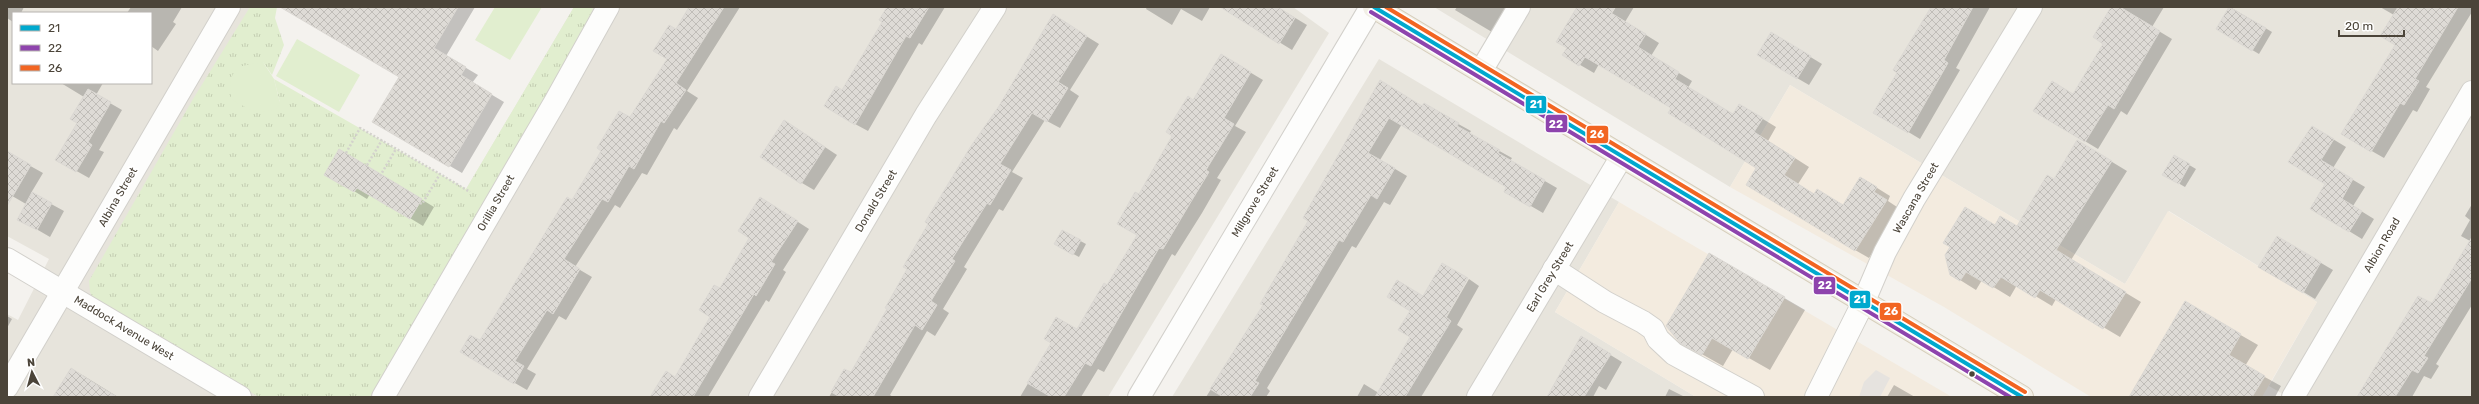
<svg xmlns="http://www.w3.org/2000/svg" width="2479" height="404" viewBox="0 0 2479 404" font-family="Rubik,sans-serif">
  <defs>
    <pattern id="grass-tufts" width="24" height="20" patternUnits="userSpaceOnUse"><rect width="24" height="20" fill="#e1eecf"/><path d="M3 7l-1-3M5 7V3M7 7l1-3M15 17l-1-3M17 17v-4M19 17l1-3" fill="none" stroke="#c3cdb2"/></pattern>
    <pattern id="building-cross-hatch" width="8" height="8" patternUnits="userSpaceOnUse"><rect width="8" height="8" fill="#dedbd6"/><path d="M0 0l8 8M0 8l8-8" fill="none" stroke="#c0bdb8"/></pattern>
  </defs>
  <rect width="100%" height="100%" fill="#f4f2ee"/>
  <g fill="#e7e4dc" fill-rule="evenodd">
    <path d="M7 7H275L112 284 302 397H7V314L18 320 49 259 7 236ZM13 13H151V83H13Z"/>
    <polygon points="574,7 1293,7 1329,33 1108,397 343,397"/>
    <polygon points="1434,7 2472,7 2472,397 2288,397 2269,386 2317,302 2169,211 2125,284 1790,85 1730,187"/>
    <polygon points="1379,59 1619,202 1555,312 1696,397 1172,397"/>
  </g>
  <g fill="#f3ebdf">
    <polygon points="1790,85 2125,284 2168,211 2317,302 2262,397 2091,397 1944,307 1730,187"/>
    <polygon points="1619,202 1952,397 1696,397 1555,312"/>
  </g>
  <polygon fill="url(#grass-tufts)" points="250,7 277,7 275,18 284,45 272,75 263,62 280,103 274,79 466,189 574,7 593,7 589,26 370,397 259,397 94,300 90,292 89,281 193,99"/>
  <g fill="#e1eecf">
    <polygon points="495,7 542,7 510,60 475,40"/>
    <polygon points="297,39 360,75 339,112 276,76"/>
    <path d="M263 62 274 79 280 103 276 109C256 115 248 109 231 99L230 80 237 67Z"/>
  </g>
  <polygon fill="#e6e3df" points="1876,370 1890,378 1880,397 1859,397 1864,382"/>
  <g fill="#0003">
    <polygon points="7,7 24,7 21,13 13,13 13,22 7,18"/>
    <polygon points="131,7 182,7 173,22 176,24 158,51 151,46 151,13 127,13"/>
    <polygon points="296,7 475,7 446,56 478,75 472,83 504,102 462,173 374,122 400,77"/>
    <polygon points="690,7 740,7 687,91 698,98 677,130 674,128 647,175 642,173 620,208 615,205 575,267 592,277 566,320 559,316 527,369 536,374 527,390 461,352 480,342 572,201 630,119 668,59 677,30"/>
    <polygon points="888,7 945,7 922,45 919,43 868,131 855,124 842,91 884,21"/>
    <polygon points="1147,7 1210,7 1202,21 1181,9 1172,25 1146,9"/>
    <polygon points="1222,7 1277,7 1307,25 1292,50"/>
    <polygon points="1457,7 1514,7 1497,35 1455,10"/>
    <polygon points="1578,7 1614,7 1608,17 1609,18 1616,7 1634,7 1625,22 1659,43 1651,56 1692,81 1688,88 1734,115 1740,105 1776,127 1768,141 1809,167 1798,184 1814,194 1843,206 1874,186 1890,196 1888,201 1900,209 1869,258 1855,250 1758,168 1672,108 1599,64 1594,73 1563,55 1568,48"/>
    <polygon points="1932,7 1990,7 1956,68 1960,70 1920,139 1875,112 1899,73"/>
    <polygon points="2112,7 2164,7 2152,27 2172,39 2127,115 2121,111 2098,149 2035,111 2074,95 2105,43"/>
    <polygon points="2230,7 2272,32 2259,54 2217,29"/>
    <polygon points="2380,7 2472,7 2472,12 2426,87 2430,89 2417,112 2413,110 2384,158 2342,134 2396,45 2394,15"/>
    <polygon points="1065,23 1099,44 1070,90 1079,96 1060,128 1045,120 1012,172 1023,178 1003,211 999,209 964,267 967,269 943,309 949,313 935,336 927,331 890,395 893,397 829,397 845,370 852,374"/>
    <polygon points="1771,33 1822,64 1809,85 1797,78"/>
    <polygon points="1221,55 1263,80 1235,126 1246,132 1217,178 1221,180 1202,213 1175,256 1172,254 1104,372 1098,369 1081,397 1020,397 1052,343 1077,330 1108,286 1139,235 1139,196"/>
    <polygon points="1380,81 1423,107 1424,105 1471,131 1469,134 1512,158 1510,161 1557,188 1543,213 1505,191 1508,187 1402,124 1380,160 1407,176 1390,205 1384,202 1356,248 1352,246 1267,388 1270,391 1266,397 1206,397 1264,305 1310,221"/>
    <polygon points="61,83 103,83 96,95 122,110 99,150 104,152 89,178 57,160 78,122 84,97"/>
    <polygon points="2313,127 2346,147 2333,168 2365,187 2353,206 2374,219 2362,239 2311,208 2326,184"/>
    <polygon points="796,128 837,155 814,190 802,183"/>
    <polygon points="2094,151 2127,171 2071,260 2141,302 2120,337 2056,299 2052,306 2017,285 2010,297 1982,280 1976,290 1960,280 1995,226 2017,227 2054,180"/>
    <polygon points="7,153 43,173 31,193 64,211 50,237 31,226 26,204 7,193"/>
    <polygon points="2174,156 2196,169 2185,187 2164,175"/>
    <polygon points="352,157 434,207 423,226 370,194 367,199 326,174"/>
    <polygon points="2472,204 2472,305 2436,364 2439,366 2431,379 2424,376 2412,397 2359,397 2432,305 2470,241 2461,236 2470,220 2465,216"/>
    <polygon points="773,206 809,229 783,270 786,272 769,302 766,300 708,397 651,397 676,378 711,316 720,290"/>
    <polygon points="1062,231 1086,244 1079,257 1055,244"/>
    <polygon points="2277,237 2333,270 2315,299 2260,266"/>
    <polygon points="1709,254 1805,310 1770,370 1733,349 1723,366 1682,343"/>
    <polygon points="1469,279 1479,286 1457,325 1463,329 1421,397 1357,397 1364,384 1382,395 1442,321 1444,322"/>
    <polygon points="2185,303 2258,345 2245,366 2281,386 2275,397 2130,397"/>
    <polygon points="7,316 12,319 7,328"/>
    <polygon points="1594,345 1622,362 1606,390 1599,386 1593,397 1549,397"/>
    <polygon points="72,369 84,376 118,397 54,397"/>
    <polygon points="1894,385 1915,397 1887,397"/>
    <polygon points="1669,389 1685,397 1665,397"/>
  </g>
  <g fill="url(#building-cross-hatch)" stroke="#dcd9d4">
    <polygon points="280,7 458,7 434,48 466,67 461,75 492,94 449,167 372,122 399,77"/>
    <polygon points="689,7 724,7 676,83 686,90 664,123 661,121 634,169 629,166 608,202 602,199 564,259 580,269 553,314 547,310 515,361 524,366 514,384 460,352 470,335 480,340 567,197 572,200 601,151 597,148 619,111 630,117 667,59 653,51 669,25 676,29"/>
    <polygon points="887,7 929,7 910,38 906,36 855,125 824,106 836,86 842,90 882,22 879,20"/>
    <polygon points="1220,7 1278,7 1295,18 1279,44"/>
    <polygon points="1577,7 1615,7 1611,13 1646,34 1638,47 1679,72 1675,79 1733,114 1739,104 1763,118 1754,132 1795,158 1784,175 1814,194 1817,189 1843,205 1860,177 1877,187 1874,192 1887,200 1855,251 1746,185 1756,168 1668,113 1671,108 1585,57 1579,66 1562,55 1567,48 1556,42"/>
    <polygon points="1931,7 1973,7 1944,60 1948,63 1908,133 1873,113 1897,73 1893,70"/>
    <polygon points="2111,7 2120,7 2160,31 2114,109 2108,105 2085,142 2033,111 2052,81 2073,94 2103,44 2093,37"/>
    <polygon points="2229,7 2266,28 2252,51 2216,29"/>
    <polygon points="2398,7 2458,7 2415,79 2419,81 2404,105 2400,103 2371,152 2341,134 2395,45 2380,36"/>
    <polygon points="1053,14 1087,36 1058,82 1068,88 1047,122 1032,113 1000,164 1011,170 990,205 987,203 952,259 955,261 931,301 937,305 922,330 915,325 873,397 840,397 831,392 844,369 851,372 887,309 885,308 907,269 903,267 928,224 925,222 971,146 999,106"/>
    <polygon points="1771,32 1811,56 1797,79 1757,55"/>
    <polygon points="1221,54 1251,72 1224,118 1234,124 1206,170 1209,172 1189,205 1163,249 1159,248 1091,366 1085,363 1064,397 1051,397 1027,383 1051,343 1044,339 1056,317 1077,329 1104,283 1107,285 1137,235 1117,224 1135,192 1139,194 1172,136 1166,132 1188,96 1193,100"/>
    <polygon points="1380,80 1422,106 1424,103 1459,123 1457,126 1500,150 1498,153 1545,180 1530,207 1504,192 1506,187 1389,118 1368,153 1395,168 1377,199 1371,195 1343,242 1339,240 1255,381 1259,383 1250,397 1223,397 1210,389 1263,305 1260,304 1308,221 1303,218"/>
    <polygon points="88,89 111,102 88,142 92,145 76,172 55,160 77,123 70,119"/>
    <polygon points="784,120 825,147 801,184 760,157"/>
    <polygon points="2312,126 2334,139 2321,160 2353,179 2342,199 2362,211 2349,232 2310,209 2325,184 2288,162"/>
    <polygon points="2077,140 2112,161 2056,250 2126,292 2103,329 2040,290 2035,298 2001,277 1993,288 1966,272 1960,281 1950,275 1945,255 1950,247 1943,243 1965,207 1995,225 2000,216 2017,226 2047,175 2054,179"/>
    <polygon points="339,149 422,199 410,219 357,188 354,192 324,175"/>
    <polygon points="7,151 31,165 7,206"/>
    <polygon points="2174,155 2190,164 2179,184 2162,175"/>
    <polygon points="32,192 52,203 37,230 17,220"/>
    <polygon points="760,197 798,221 771,262 775,264 756,296 754,294 693,397 650,397 666,371 675,377 710,317 699,310 714,285 720,288 749,238 738,231"/>
    <polygon points="1062,230 1081,240 1073,255 1054,244"/>
    <polygon points="2277,236 2321,262 2303,293 2258,267"/>
    <polygon points="2472,237 2472,278 2424,356 2428,358 2418,373 2412,370 2395,397 2357,397 2418,296 2432,303"/>
    <polygon points="1709,253 1785,297 1748,359 1712,338 1702,355 1681,344 1666,326"/>
    <polygon points="1442,263 1468,278 1446,317 1451,321 1405,397 1375,397 1410,337 1398,330 1410,311 1387,297 1397,280 1423,296"/>
    <polygon points="2185,301 2241,334 2229,355 2265,376 2252,397 2129,397"/>
    <polygon points="1581,336 1611,354 1584,397 1547,397"/>
    <polygon points="71,368 97,385 117,397 53,397"/>
  </g>
  <g fill="none" stroke-linecap="round" stroke-linejoin="round">
    <defs>
      <g id="minor">
        <polyline points="1481,71 1519,7"/>
        <polyline points="7,259 240,397"/>
        <polyline points="1554,269 1605,302 1643,322 1653,329 1658,339 1674,354 1753,397"/>
        <polyline points="7,387 229,7"/>
        <polyline points="383,397 555,102 608,7"/>
        <polyline points="760,397 926,115 995,7"/>
        <polyline points="1139,397 1371,7"/>
        <polyline points="1478,397 1622,156"/>
        <polyline points="1816,397 1864,301 1885,252 1914,199 2031,7"/>
        <polyline points="2293,397 2472,92"/>
      </g>
      <polyline id="major" points="1374,7 2022,397"/>
    </defs>
    <use href="#minor" stroke="#d2d0cb" stroke-width="24"/>
    <use href="#major" stroke="#d6cebb" stroke-width="24"/>
    <g stroke="#d3d2cc" stroke-width="2.5" stroke-dasharray="2 2" stroke-linecap="butt">
      <polyline points="346,153 360,128 440,174"/>
      <polyline points="367,165 382,140"/>
      <polyline points="380,176 396,149"/>
      <polyline points="420,203 422,204 440,174 470,192"/>
    </g>
    <use href="#minor" stroke="#fdfdfc" stroke-width="22"/>
    <use href="#major" stroke="#f2efe6" stroke-width="22"/>
    <defs>
      <polyline id="bus-1" points="1374,7 2022,397"/>
      <polyline id="bus-2" points="1371,12 2010,397"/>
      <polyline id="bus-3" points="1386,7 2025,392"/>
    </defs>
    <use href="#bus-1" stroke="#fff" stroke-width="7"/>
    <use href="#bus-2" stroke="#fff" stroke-width="7"/>
    <use href="#bus-3" stroke="#fff" stroke-width="7"/>
    <use href="#bus-1" stroke="#00a9ce" stroke-width="4"/>
    <use href="#bus-2" stroke="#8e44ad" stroke-width="4"/>
    <use href="#bus-3" stroke="#f26522" stroke-width="4"/>
  </g>
  <circle fill="#4b4439" stroke="#fff" stroke-width="1.5" cx="1972" cy="374" r="3.5"/>
  <g text-anchor="middle" dominant-baseline="central" stroke-width="4" stroke-linejoin="round" paint-order="stroke">
    <g font-size="11" fill="#4b4439" stroke="#fff">
      <text transform="translate(118 197) rotate(-60)">Albina Street</text>
      <text transform="translate(1916 198) rotate(-60)">Wascana Street</text>
      <text transform="translate(876 201) rotate(-59)">Donald Street</text>
      <text transform="translate(1255 202) rotate(-59)">Millgrove Street</text>
      <text transform="translate(496 203) rotate(-60)">Orillia Street</text>
      <text transform="translate(2382 245) rotate(-60)">Albion Road</text>
      <text transform="translate(1550 277) rotate(-59)">Earl Grey Street</text>
      <text transform="translate(124 328) rotate(31)">Maddock Avenue West</text>
    </g>
  </g>
  <g stroke="#fff" stroke-width="1.5">
    <rect x="1525" y="95" width="22" height="19" rx="4" fill="#00a9ce"/>
    <rect x="1545" y="114" width="23" height="19" rx="4" fill="#8e44ad"/>
    <rect x="1586" y="125" width="23" height="19" rx="4" fill="#f26522"/>
    <rect x="1813" y="276" width="23" height="19" rx="4" fill="#8e44ad"/>
    <rect x="1849" y="290" width="22" height="19" rx="4" fill="#00a9ce"/>
    <rect x="1879" y="302" width="23" height="19" rx="4" fill="#f26522"/>
  </g>
  <g font-size="11" text-anchor="middle" font-weight="bold" fill="#fff">
    <text x="1536" y="108">21</text>
    <text x="1556" y="128">22</text>
    <text x="1597" y="138">26</text>
    <text x="1825" y="289">22</text>
    <text x="1860" y="303">21</text>
    <text x="1891" y="315">26</text>
  </g>
  <rect width="2479" height="404" fill="none" stroke="#4b4439" stroke-width="16"/>
  <rect x="12" y="12" width="140" height="72" fill="#ffffff" stroke="#b7b4b0"/>
  <rect x="20" y="25" width="20" height="6" fill="#00a9ce" stroke="#b7b4b0"/>
  <text x="48" y="32" font-size="12" fill="#4b4439">21</text>
  <rect x="20" y="45" width="20" height="6" fill="#8e44ad" stroke="#b7b4b0"/>
  <text x="48" y="52" font-size="12" fill="#4b4439">22</text>
  <rect x="20" y="65" width="20" height="6" fill="#f26522" stroke="#b7b4b0"/>
  <text x="48" y="72" font-size="12" fill="#4b4439">26</text>
  <g transform="translate(32 372) rotate(354)" stroke="#ffffff" stroke-width="3" paint-order="stroke">
  <path d="M0-3L7 15L0 10L-7 15Z" fill="#4b4439"/>
  <text y="-6" font-size="11" font-weight="bold" text-anchor="middle" fill="#4b4439">N</text>
  </g>
  <path d="M2339 30v6h65v-6" fill="none" stroke="#4b4439" stroke-width="2"/>
  <text x="2345" y="30" font-size="12" fill="#4b4439" stroke="#ffffff" stroke-width="3" paint-order="stroke">20 m</text>
</svg>
